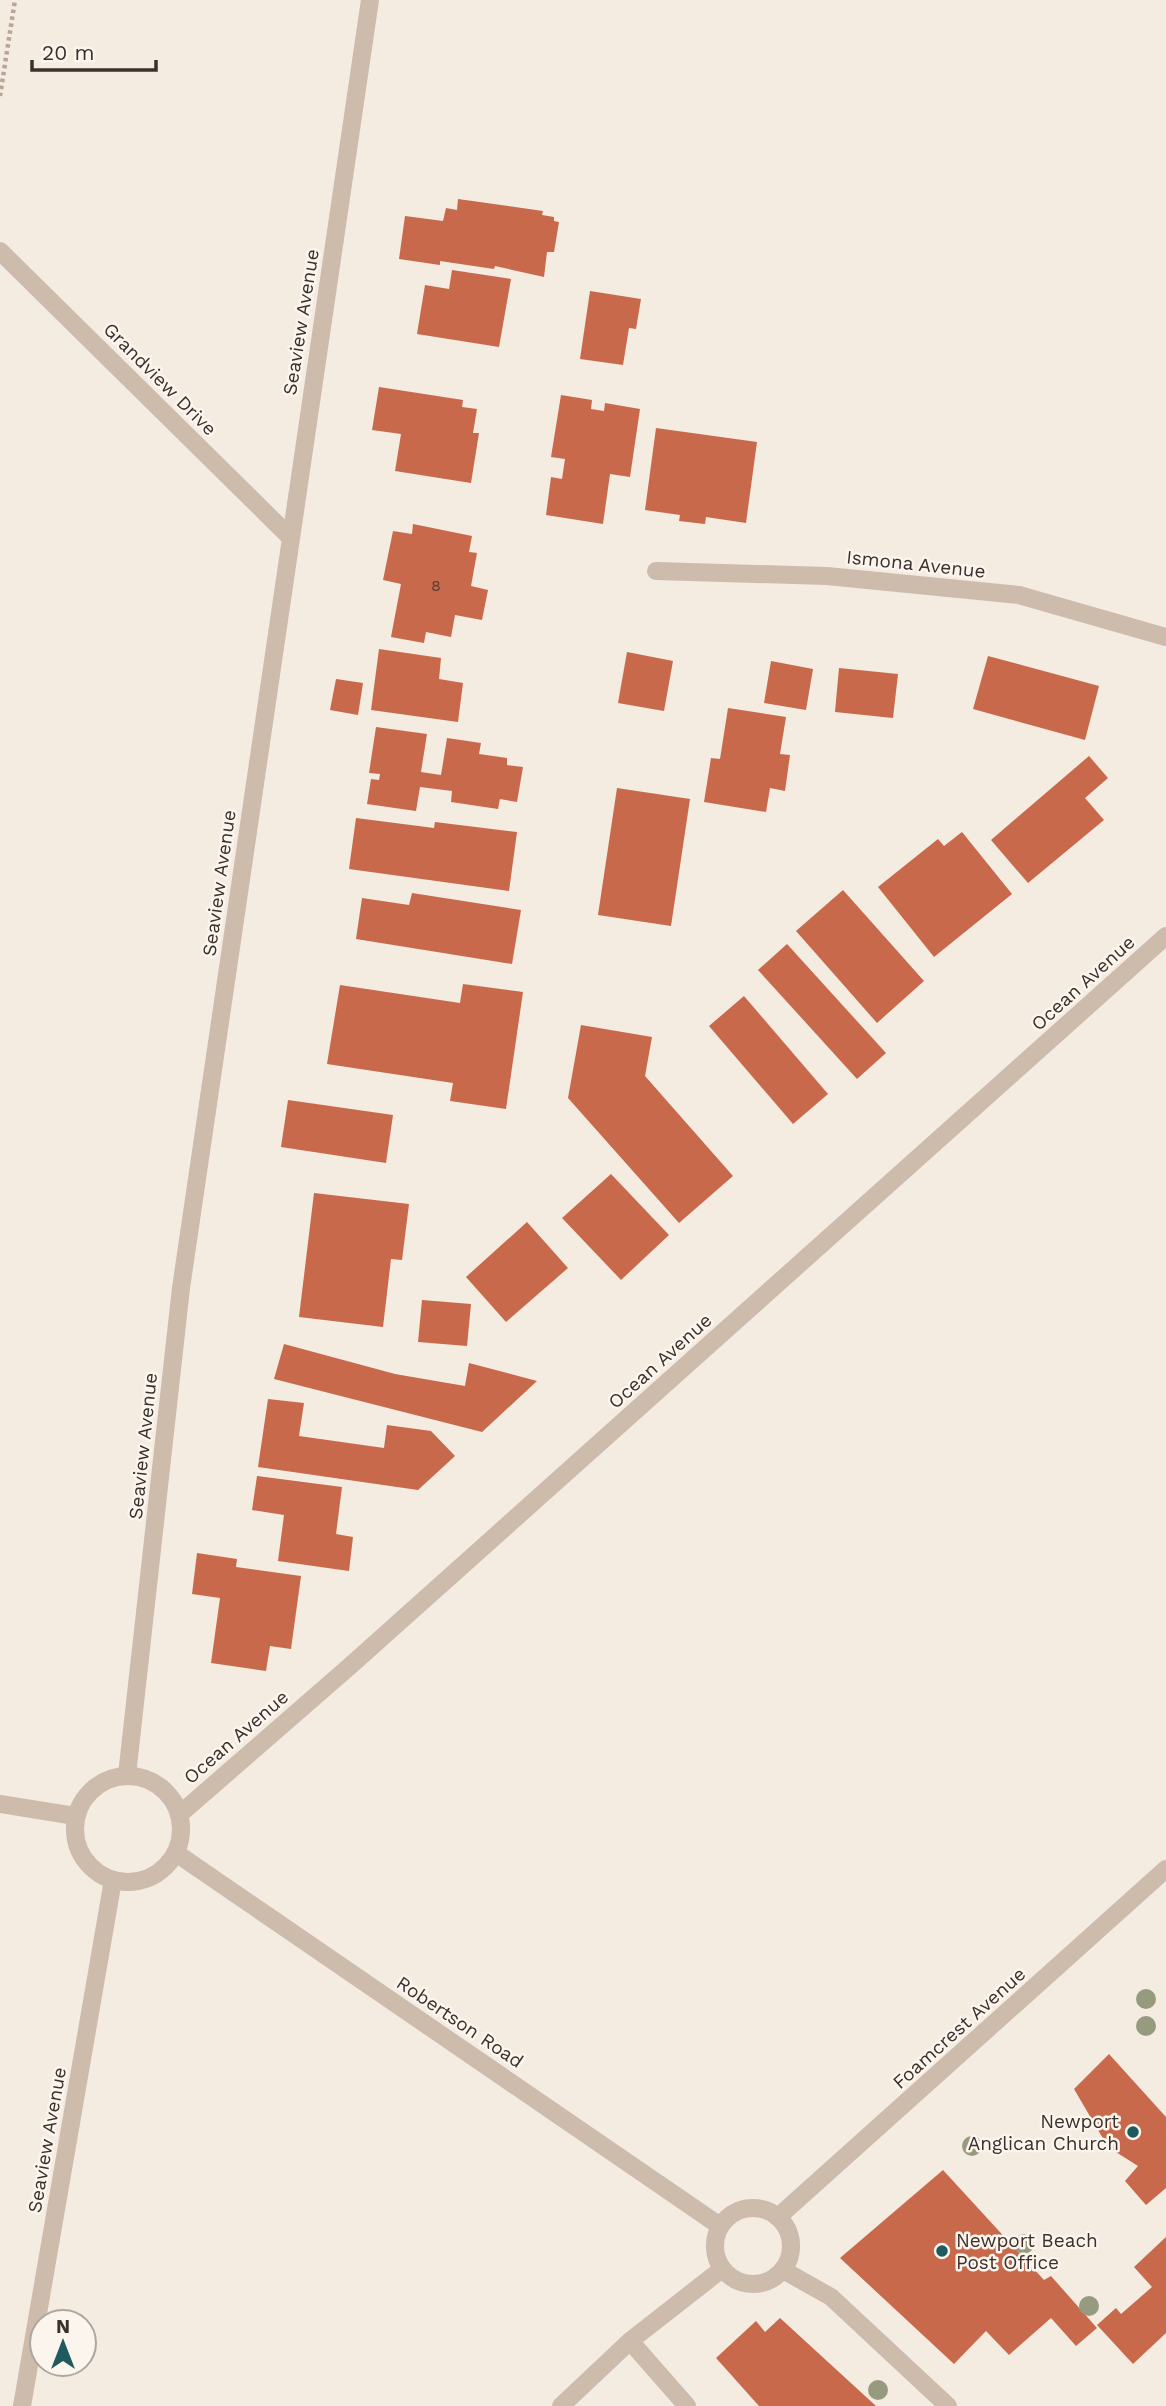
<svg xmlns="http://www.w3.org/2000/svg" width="1166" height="2406" viewBox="0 0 1166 2406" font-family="'Work Sans',sans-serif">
  <rect width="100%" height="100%" fill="#f4ebe1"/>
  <g fill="#c8694b">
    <polygon points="458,199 543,211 542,215 554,217 554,221 559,222 554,252 547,252 544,277 495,266 494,269 440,261 440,265 399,259 405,216 443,221 446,208 457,210"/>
    <polygon points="452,270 511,279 499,347 417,334 425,285 449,289"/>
    <polygon points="590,291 641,299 636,329 629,328 623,365 580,359"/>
    <polygon points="379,387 463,400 462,407 477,409 473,433 479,433 471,483 395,471 401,434 372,430"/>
    <polygon points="561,395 592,400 591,409 604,411 605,403 640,409 630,477 610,474 603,524 546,515 551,477 562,479 565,459 551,457"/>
    <polygon points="656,428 757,442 746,523 706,517 705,524 679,521 680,515 645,510"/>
    <polygon points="413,524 472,536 469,552 477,553 471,586 488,590 482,620 455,615 451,637 426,632 424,643 391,637 401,584 383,580 393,531 412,534"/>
    <polygon points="379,649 441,658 439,679 463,683 458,722 371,710"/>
    <polygon points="627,652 673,661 664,711 618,703"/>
    <polygon points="988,656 1099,686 1085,740 973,709"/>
    <polygon points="771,661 813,669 806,710 764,703"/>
    <polygon points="839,668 898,674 893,718 835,712"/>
    <polygon points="336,679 363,683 358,715 330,710"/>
    <polygon points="728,708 786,717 780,754 790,755 785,791 770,788 766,812 704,802 711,758 720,759"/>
    <polygon points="376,727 427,734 421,772 441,775 447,738 481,743 479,754 507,758 507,765 523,767 517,802 500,799 498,809 451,802 452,791 420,787 416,811 367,804 371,779 379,780 380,774 369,773"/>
    <polygon points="1089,756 1108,778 1085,798 1104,820 1028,883 991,840"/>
    <polygon points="617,788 690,799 671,926 598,915"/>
    <polygon points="356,818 434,828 435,822 517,832 509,891 349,869"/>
    <polygon points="962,832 1012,894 934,957 878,887 938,839 944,846"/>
    <polygon points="843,890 924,981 877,1023 796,931"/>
    <polygon points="412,893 521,910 512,964 356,939 362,898 409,905"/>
    <polygon points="787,944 886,1053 857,1079 758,970"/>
    <polygon points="463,984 523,992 506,1109 450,1101 453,1083 327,1064 340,985 460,1003"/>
    <polygon points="744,996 828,1094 793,1124 709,1026"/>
    <polygon points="581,1025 652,1037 645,1076 733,1176 679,1223 568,1098"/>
    <polygon points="288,1100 393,1115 386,1163 281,1147"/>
    <polygon points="611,1174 669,1235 621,1280 562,1218"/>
    <polygon points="314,1193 409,1204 402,1260 391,1259 383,1327 299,1317"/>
    <polygon points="527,1222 568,1268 506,1322 466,1277"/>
    <polygon points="422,1300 471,1304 467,1346 418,1342"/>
    <polygon points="284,1344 395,1374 465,1386 469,1363 537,1381 482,1432 274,1379"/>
    <polygon points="268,1399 304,1403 299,1436 384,1448 387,1425 431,1431 455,1456 418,1490 258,1467"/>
    <polygon points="257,1476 342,1487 336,1534 353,1537 349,1571 278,1561 284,1515 252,1510"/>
    <polygon points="197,1553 237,1559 236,1567 301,1576 291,1649 270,1646 266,1671 211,1663 220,1598 192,1594"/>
    <polygon points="1109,2054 1166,2117 1166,2188 1146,2205 1125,2181 1138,2166 1108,2147 1074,2089"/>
    <polygon points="943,2170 1044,2280 1051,2276 1097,2328 1076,2346 1051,2318 1009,2355 986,2331 954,2364 840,2258"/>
    <polygon points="1166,2237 1166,2333 1133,2364 1097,2325 1116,2308 1121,2314 1152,2287 1134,2267"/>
    <polygon points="780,2318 876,2406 759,2406 716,2358 756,2321 765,2332"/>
  </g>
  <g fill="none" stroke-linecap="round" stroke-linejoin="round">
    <polyline stroke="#b9a596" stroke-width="4.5" stroke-dasharray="3.5 3.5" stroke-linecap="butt" points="0,96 15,0"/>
    <g stroke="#cdbbac" stroke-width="18">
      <polyline points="0,251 290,537"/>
      <polyline points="656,571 827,576 1019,595 1166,637"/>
      <polyline points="127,1775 181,1288 370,0"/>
      <circle cx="128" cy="1829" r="53"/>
      <polyline points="0,1804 75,1816"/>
      <polyline points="180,1814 350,1666 1166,936"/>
      <polyline points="176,1853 720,2226"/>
      <circle cx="753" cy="2246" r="38"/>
      <polyline points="778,2217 1166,1869"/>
      <polyline points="783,2270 831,2297 948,2406"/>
      <polyline points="630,2341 687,2406"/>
      <polyline points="22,2406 113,1880"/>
      <polyline points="561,2406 630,2341 722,2269"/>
    </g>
  </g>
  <g fill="#969b7f">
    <circle cx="1146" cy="1999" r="10"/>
    <circle cx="1146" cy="2026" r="10"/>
    <circle cx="972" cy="2146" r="10"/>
    <circle cx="1024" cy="2244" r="10"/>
    <circle cx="1089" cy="2306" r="10"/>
    <circle cx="878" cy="2390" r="10"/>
  </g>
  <g fill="#1f5a5e" stroke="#fbf5ee" stroke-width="2.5">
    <circle cx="1133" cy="2132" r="7"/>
    <circle cx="942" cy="2251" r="7"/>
  </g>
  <g text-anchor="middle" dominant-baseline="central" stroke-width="5" stroke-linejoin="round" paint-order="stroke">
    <g font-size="16" fill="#5e3e33">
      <text x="436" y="585">8</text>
    </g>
    <g font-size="19" fill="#3b302b" stroke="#fbf5ee">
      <text transform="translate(301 322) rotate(-81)">Seaview Avenue</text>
      <text transform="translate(160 379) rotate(45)">Grandview Drive</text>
      <text transform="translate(916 564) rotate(6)">Ismona Avenue</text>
      <text transform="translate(219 883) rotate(-82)">Seaview Avenue</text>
      <text transform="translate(1083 983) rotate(-42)">Ocean Avenue</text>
      <text transform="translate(660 1361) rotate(-42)">Ocean Avenue</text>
      <text transform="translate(143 1446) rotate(-84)">Seaview Avenue</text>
      <text transform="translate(236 1737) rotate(-41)">Ocean Avenue</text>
      <text transform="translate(460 2022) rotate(34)">Robertson Road</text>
      <text transform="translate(959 2028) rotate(-42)">Foamcrest Avenue</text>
      <text transform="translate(47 2140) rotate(-80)">Seaview Avenue</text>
    </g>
    <g font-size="19" fill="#3b302b" stroke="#fbf5ee" text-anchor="end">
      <text x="1119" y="2121">Newport<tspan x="1119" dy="22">Anglican Church</tspan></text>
      <text x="956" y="2240" text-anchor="start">Newport Beach<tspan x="956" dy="22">Post Office</tspan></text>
    </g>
  </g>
  <g transform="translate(63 2343)"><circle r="33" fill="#fbf5ee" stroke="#aea6a0" stroke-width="2"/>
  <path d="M0-5L12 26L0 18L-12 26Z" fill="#1f5a5e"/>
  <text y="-10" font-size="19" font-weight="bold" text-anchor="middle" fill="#3b302b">N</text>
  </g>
  <path d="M32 60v10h124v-10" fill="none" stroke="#3b302b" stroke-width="3.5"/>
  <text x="42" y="60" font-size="21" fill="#3b302b" stroke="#fbf5ee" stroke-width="5" paint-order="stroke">20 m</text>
</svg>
